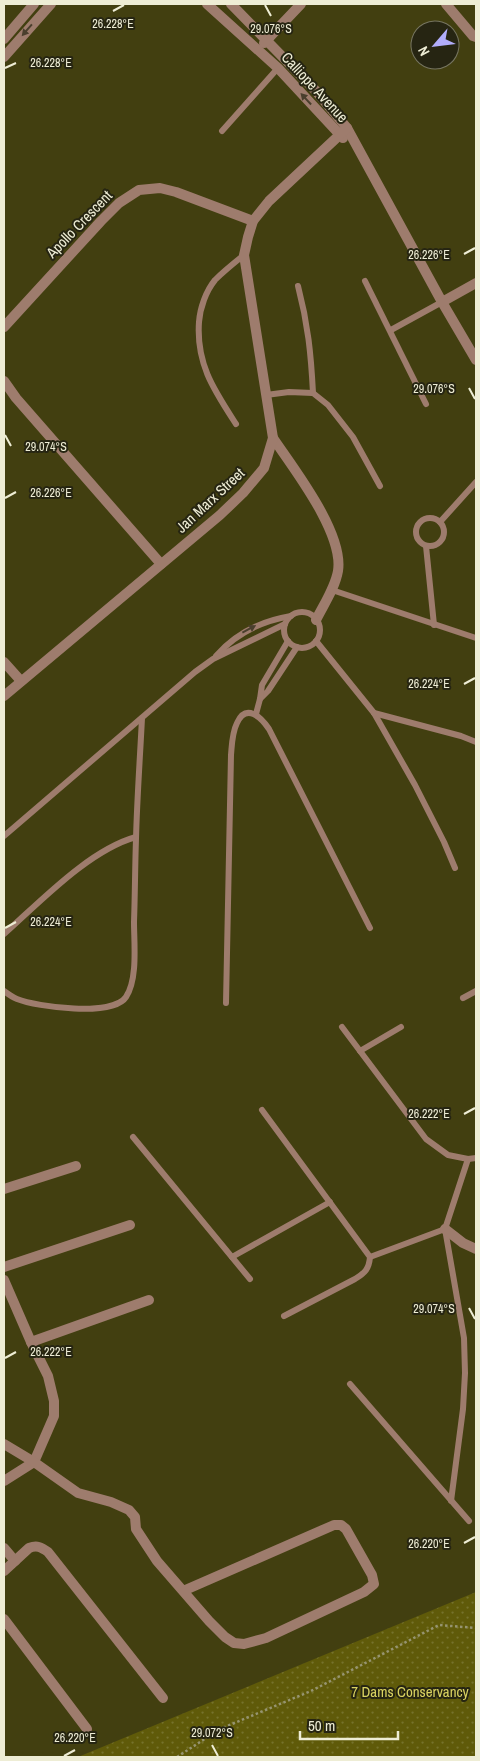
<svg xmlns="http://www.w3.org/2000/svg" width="480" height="1761" viewBox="0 0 480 1761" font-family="'Archivo Narrow',sans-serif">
  <defs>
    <pattern id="park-dots" width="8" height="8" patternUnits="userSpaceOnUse" patternTransform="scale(1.25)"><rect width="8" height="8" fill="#5f5a09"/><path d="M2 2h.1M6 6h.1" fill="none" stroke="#76722c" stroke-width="1.8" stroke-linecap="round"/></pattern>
  </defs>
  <rect width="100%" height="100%" fill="#423f10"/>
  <polygon fill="url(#park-dots)" points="476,1592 476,1757 78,1757"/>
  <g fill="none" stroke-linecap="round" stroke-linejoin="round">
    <polyline stroke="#969470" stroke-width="2.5" stroke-dasharray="2.5 2.5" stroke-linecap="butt" points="177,1757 220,1729 311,1691 439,1625 476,1628"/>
    <g stroke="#9e7c6d" stroke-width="6">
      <polyline points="222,131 278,68"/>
      <polyline points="365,281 426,404"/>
      <path d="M298 286C308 324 311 354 313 393"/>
      <polyline points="391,330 442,302"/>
      <polyline points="266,395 289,392 313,393 328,405 353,437 380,486"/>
      <path d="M236 424C214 390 196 364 199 322 200 308 206 291 215 280 224 271 234 263 244 255"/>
      <circle cx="430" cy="532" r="14"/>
      <polyline points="440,522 476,482"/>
      <polyline points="426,546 434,625"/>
      <polyline points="332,590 476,638"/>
      <circle cx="302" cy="630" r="18"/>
      <polyline points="316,641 374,713 415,785 444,842 455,868"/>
      <path d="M216 656C236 633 261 621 291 616"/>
      <polyline points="260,699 268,691 297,647"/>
      <polyline points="374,713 461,736 476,742"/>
      <polyline points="256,714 260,699 262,685 288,641"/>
      <polyline points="4,836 195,672 213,659 285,624"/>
      <path d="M4 934C40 902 89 850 136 837"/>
      <path d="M4 991C8 994 12 997 17 999 37 1007 113 1017 126 997 138 979 134 943 134 922 135 895 135 867 136 839 137 799 140 758 142 718"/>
      <polyline points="463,998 476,991"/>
      <path d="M226 1003 231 755C232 744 232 733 237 723 246 703 261 717 269 729L370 928"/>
      <polyline points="342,1027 426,1139 448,1155 468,1159 476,1158"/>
      <polyline points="360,1051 401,1027"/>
      <path d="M262 1110 370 1257C369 1269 365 1273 355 1279L284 1316"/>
      <polyline points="133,1137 250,1279"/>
      <polyline points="232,1257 330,1202"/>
      <polyline points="370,1257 445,1229"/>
      <polyline points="350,1384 469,1521"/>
      <polyline points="451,1501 463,1409 465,1373 464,1338 445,1229 468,1159"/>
    </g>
    <g stroke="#9e7c6d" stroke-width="10">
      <polyline points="207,4 278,68 343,138"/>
      <polyline points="231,4 316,91 347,128 442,302 476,360"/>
      <polyline points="446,4 473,36 476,37"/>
      <polyline points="264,43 301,4"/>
      <polyline points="442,302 476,283"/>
      <polyline points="4,327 101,221 119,203 139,190 160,188 176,192 253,221"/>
      <polyline points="4,381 16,398 161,564"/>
      <path d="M273 438C294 469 344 533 338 571 335 588 324 604 316 620"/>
      <polyline points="4,662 21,681"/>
      <polyline points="4,696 220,515 243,493 264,468 273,438 244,255 248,237 253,221 269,201 347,128"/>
      <polyline points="4,1189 76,1166"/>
      <polyline points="445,1229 463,1243 476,1249"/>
      <polyline points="4,1267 130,1225"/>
      <polyline points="4,1280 31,1342 48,1376 54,1401 54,1416 34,1462 4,1481"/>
      <polyline points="31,1342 149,1300"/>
      <polyline points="4,1444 34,1462 78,1493 111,1502 129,1510 135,1517 136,1529 157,1561 209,1621 225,1637 234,1643 244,1644 266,1638 364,1592 374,1584 372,1575 346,1529 341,1525 334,1525 183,1591"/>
      <polyline points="4,1548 15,1561"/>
      <path d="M4 1571 29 1548C37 1545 41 1547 48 1552L163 1698"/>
      <polyline points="4,1619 87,1729"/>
    </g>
    <g stroke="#9e7c6d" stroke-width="10">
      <polyline points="4,39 34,4"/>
      <polyline points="4,57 51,4"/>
    </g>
  </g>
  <defs><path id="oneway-solid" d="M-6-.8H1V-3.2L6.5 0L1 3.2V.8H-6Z" transform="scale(1.25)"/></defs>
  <g fill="#4a3f2d">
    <use href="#oneway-solid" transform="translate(27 30) rotate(131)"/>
    <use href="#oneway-solid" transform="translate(306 99) rotate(-133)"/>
    <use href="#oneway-solid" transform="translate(249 629) rotate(-28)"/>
  </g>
  <path fill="none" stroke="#eeedd5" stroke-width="2" d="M265 5 271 16M113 11 124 5M5 68 16 63M464 254 475 248M469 388 475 399M5 435 11 446M5 498 16 492M464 684 475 678M5 928 16 922M464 1114 475 1108M469 1308 475 1319M5 1358 16 1352M464 1543 475 1537M212 1745 218 1756M64 1756 75 1750"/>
  <g text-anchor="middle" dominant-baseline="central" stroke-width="4" stroke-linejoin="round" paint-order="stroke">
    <g font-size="15" fill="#eeedd5" stroke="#262512">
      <text transform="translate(315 87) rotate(47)">Calliope Avenue</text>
      <text transform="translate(79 224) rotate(-46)">Apollo Crescent</text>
      <text transform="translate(210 500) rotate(-43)">Jan Marx Street</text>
    </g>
    <g font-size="15" fill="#dad361" stroke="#262512">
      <text x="410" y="1691">7 Dams Conservancy</text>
    </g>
  </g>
  <g font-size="12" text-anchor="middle" fill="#eeedd5" stroke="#262512" stroke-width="4" stroke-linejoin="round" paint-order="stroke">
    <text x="113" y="28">26.228°E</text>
    <text x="271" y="33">29.076°S</text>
    <text x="51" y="67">26.228°E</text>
    <text x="429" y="259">26.226°E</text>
    <text x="434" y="393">29.076°S</text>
    <text x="46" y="451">29.074°S</text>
    <text x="51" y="497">26.226°E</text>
    <text x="429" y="688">26.224°E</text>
    <text x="51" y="926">26.224°E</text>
    <text x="429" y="1118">26.222°E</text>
    <text x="434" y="1313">29.074°S</text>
    <text x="51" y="1356">26.222°E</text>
    <text x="429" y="1548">26.220°E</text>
    <text x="212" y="1737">29.072°S</text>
    <text x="75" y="1742">26.220°E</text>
  </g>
  <rect width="480" height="1761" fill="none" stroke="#eeedd5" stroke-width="10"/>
  <g transform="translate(435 45) rotate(242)"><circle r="24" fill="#262512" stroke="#767560"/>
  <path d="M0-4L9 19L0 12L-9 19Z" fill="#b1adfa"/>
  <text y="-8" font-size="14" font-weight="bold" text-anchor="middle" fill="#eeedd5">N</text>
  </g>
  <path d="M300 1731v8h98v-8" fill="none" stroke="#eeedd5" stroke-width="2.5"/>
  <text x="308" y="1731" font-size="15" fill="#eeedd5" stroke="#262512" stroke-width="4" paint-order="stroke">50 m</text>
</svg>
